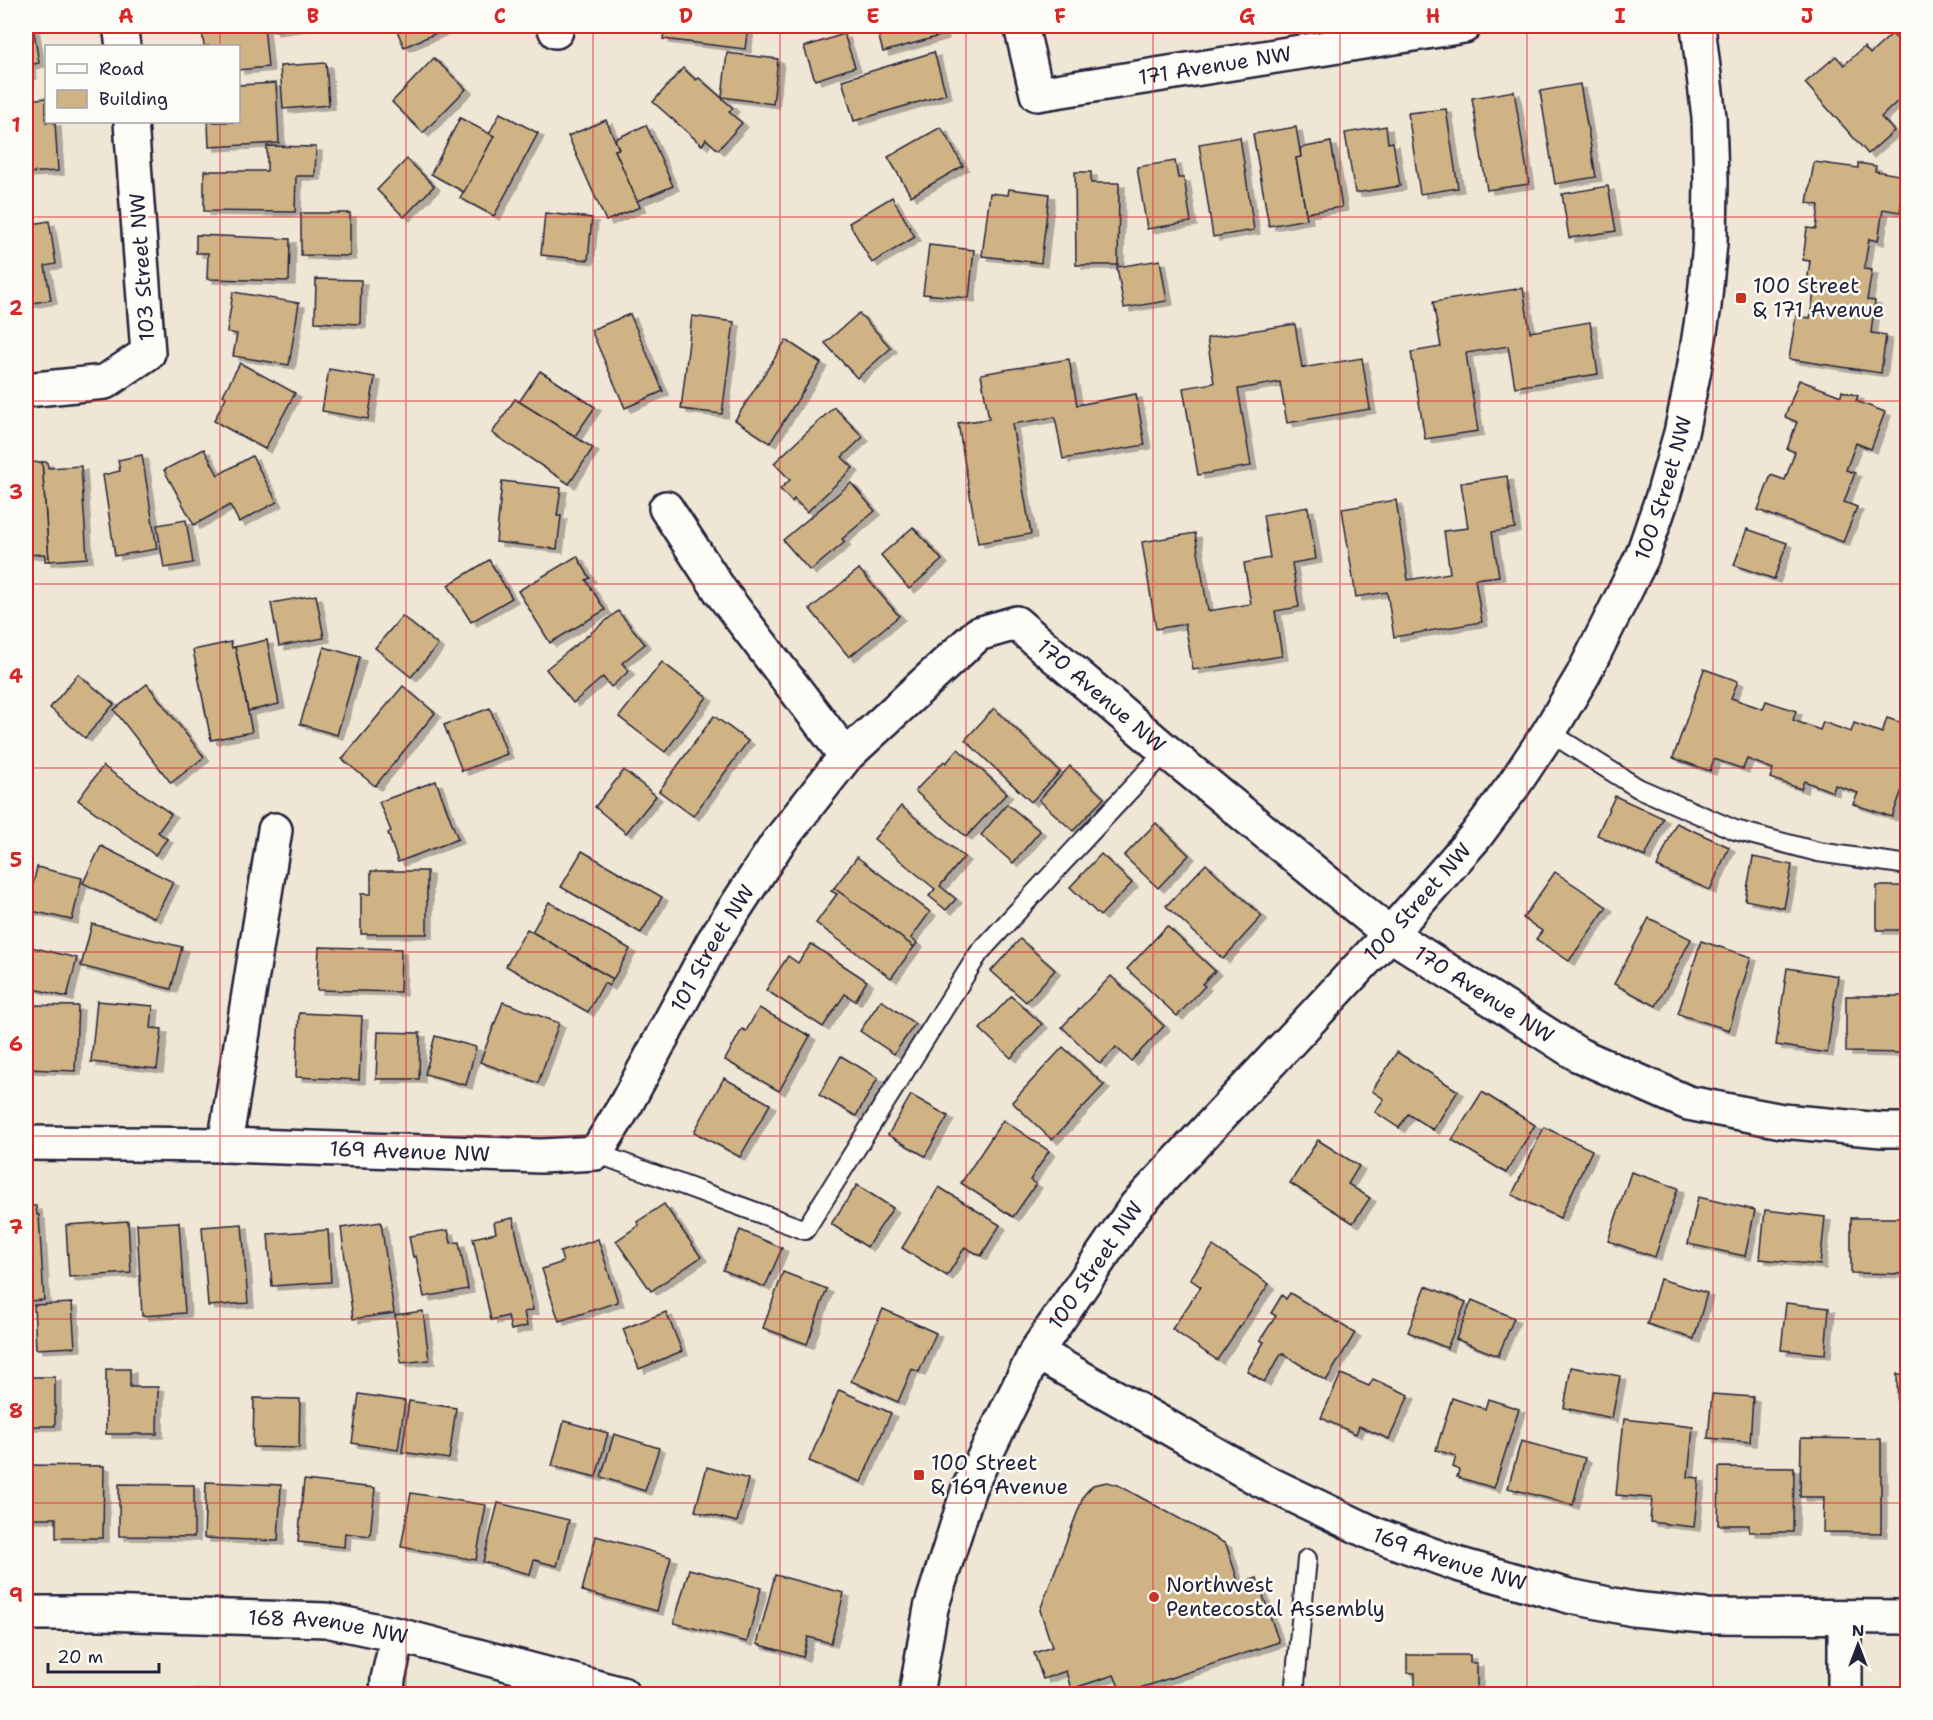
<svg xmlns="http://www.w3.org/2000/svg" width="1933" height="1720" viewBox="0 0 1933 1720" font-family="'Shantell Sans',sans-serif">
  <defs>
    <filter id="shadow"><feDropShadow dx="6" dy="4" stdDeviation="0" flood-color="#0004"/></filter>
  </defs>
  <rect width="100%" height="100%" fill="#f0e6d5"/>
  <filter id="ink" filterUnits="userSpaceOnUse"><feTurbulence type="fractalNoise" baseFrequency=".0167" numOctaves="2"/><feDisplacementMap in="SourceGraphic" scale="12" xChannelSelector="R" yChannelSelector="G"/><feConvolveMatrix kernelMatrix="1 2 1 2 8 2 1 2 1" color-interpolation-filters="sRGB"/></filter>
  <g filter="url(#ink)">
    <g fill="#d0b385" stroke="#22223b" stroke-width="1.5" filter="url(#shadow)">
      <polygon points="26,26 33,26 39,63 29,65 31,75 26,76"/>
      <polygon points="220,26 264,26 268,67 238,70 238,46 204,46 202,31 220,29"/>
      <polygon points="271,26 307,26 272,31"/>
      <polygon points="395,26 453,26 404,47"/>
      <polygon points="665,26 748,26 745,49 663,39"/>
      <polygon points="876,26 941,26 943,35 883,52"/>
      <polygon points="1908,30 1908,101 1903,96 1881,117 1894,131 1868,154 1805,83 1836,56 1844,65 1864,47 1870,54 1892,34 1897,39"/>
      <polygon points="844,34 855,67 815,80 804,47"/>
      <polygon points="934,52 946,94 854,121 842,80"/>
      <polygon points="727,53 778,59 773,104 722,97"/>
      <polygon points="434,58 466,89 423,133 392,102"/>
      <polygon points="326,63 329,105 283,109 280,66"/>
      <polygon points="683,68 696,80 699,78 733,108 729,112 742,123 718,150 706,139 702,145 653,102"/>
      <polygon points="276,83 279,143 209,147 208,122 238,122 238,85"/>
      <polygon points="1580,84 1596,177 1555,184 1540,91"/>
      <polygon points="1514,91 1529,184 1487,190 1472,98"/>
      <polygon points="46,98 46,122 55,122 58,171 26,173 26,100"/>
      <polygon points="1446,109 1458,188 1420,194 1408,113"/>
      <polygon points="500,113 538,133 494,216 460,198 494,136 489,134"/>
      <polygon points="460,118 494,136 464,192 431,174"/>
      <polygon points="606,120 619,149 615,150 640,207 606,221 568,136"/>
      <polygon points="646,125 673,186 637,201 615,150 619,149 615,139"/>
      <polygon points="1386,126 1388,143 1393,142 1400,186 1355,193 1345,133"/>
      <polygon points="941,127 963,166 911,196 888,157"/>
      <polygon points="1296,127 1301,157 1296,158 1307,219 1269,226 1253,134"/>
      <polygon points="1240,137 1254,230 1213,237 1199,144"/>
      <polygon points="1331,142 1342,207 1306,213 1296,158 1301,157 1300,148"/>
      <polygon points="267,146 316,147 315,176 296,176 295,212 204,211 204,171 267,171"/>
      <polygon points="407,159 434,186 404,217 377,190"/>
      <polygon points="1175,161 1178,178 1184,178 1191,222 1147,229 1137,167"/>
      <polygon points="1814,162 1858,168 1858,163 1876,166 1875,171 1905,176 1900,212 1883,209 1878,241 1869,239 1864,269 1872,270 1867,300 1875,301 1871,333 1886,335 1881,373 1789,359 1796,316 1810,318 1814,292 1806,290 1810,261 1803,260 1807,228 1816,229 1819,205 1807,203"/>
      <polygon points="1075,172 1091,172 1091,183 1119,183 1118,265 1076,265"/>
      <polygon points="1608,186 1616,231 1569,238 1562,194"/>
      <polygon points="1009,189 1049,194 1041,263 982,256 990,193 1008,195"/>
      <polygon points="892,197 915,237 872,263 849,223"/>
      <polygon points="301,213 350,213 350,256 301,255"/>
      <polygon points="545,213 592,218 588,260 541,255"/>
      <polygon points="49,221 56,264 45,266 51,300 26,304 26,225"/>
      <polygon points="196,235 290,239 289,281 207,279 208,253 196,253"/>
      <polygon points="929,245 974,250 969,298 923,294"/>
      <polygon points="1160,260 1167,301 1124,308 1117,267"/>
      <polygon points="316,279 361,280 360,324 315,322"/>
      <polygon points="1523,288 1530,332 1590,322 1598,374 1515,387 1508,346 1466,353 1478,431 1425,439 1411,352 1441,347 1433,302"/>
      <polygon points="233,292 299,303 289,365 233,356 237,334 227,332"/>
      <polygon points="859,313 891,348 857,378 825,343"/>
      <polygon points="630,314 663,391 625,408 591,330"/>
      <polygon points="692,316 734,322 722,414 681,409"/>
      <polygon points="1295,324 1302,368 1362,358 1370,409 1287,423 1280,382 1238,389 1251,466 1198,475 1183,388 1214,383 1207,338"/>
      <polygon points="786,340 821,363 770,443 735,420"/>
      <polygon points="1069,359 1077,405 1136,394 1145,445 1063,459 1055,417 1012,424 1031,534 978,543 958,423 989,419 981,374"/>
      <polygon points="240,363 295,393 265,449 214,421 226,397 223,395"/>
      <polygon points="329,369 375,377 368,419 322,411"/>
      <polygon points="540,371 595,407 575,436 519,402"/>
      <polygon points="1799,380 1841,396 1842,391 1858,396 1856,401 1885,412 1871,449 1856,443 1846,470 1855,473 1844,502 1857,507 1843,542 1758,510 1771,475 1785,480 1795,452 1787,449 1797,422 1785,417"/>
      <polygon points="515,399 593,448 569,484 492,433"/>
      <polygon points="834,407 863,437 842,457 853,468 807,512 794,499 792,502 780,489 790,480 774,463"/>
      <polygon points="204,449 218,475 252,456 277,502 239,522 230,505 194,525 164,470"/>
      <polygon points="142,455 157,549 115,556 103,475 120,471 118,460"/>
      <polygon points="42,462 47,462 48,468 81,466 87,558 49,561"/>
      <polygon points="42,462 49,561 45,561 45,554 26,555 26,463"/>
      <polygon points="1507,476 1515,528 1492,532 1499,576 1475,579 1482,622 1394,637 1387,592 1356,597 1342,509 1396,500 1408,580 1450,573 1444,531 1468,528 1461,483"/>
      <polygon points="502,481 561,488 557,516 561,516 557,549 496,542"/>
      <polygon points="851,483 875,511 842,539 845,542 810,571 783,540"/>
      <polygon points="1308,507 1316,559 1292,563 1299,607 1275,611 1282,656 1193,670 1185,624 1156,629 1142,542 1195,533 1208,611 1251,604 1244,563 1270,558 1263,515"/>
      <polygon points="186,520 193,563 164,568 157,525"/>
      <polygon points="913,527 942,560 909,589 881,555"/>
      <polygon points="1747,529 1787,543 1774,579 1734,565"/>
      <polygon points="577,556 590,578 586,580 605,610 550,643 518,591"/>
      <polygon points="489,560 512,598 471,622 448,585"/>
      <polygon points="859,569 899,616 849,657 810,609"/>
      <polygon points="316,595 324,638 279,646 271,603"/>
      <polygon points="618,611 645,644 622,663 629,671 611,687 603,677 573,703 546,669"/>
      <polygon points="402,616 438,645 411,677 375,648"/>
      <polygon points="267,640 279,704 248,711 235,647"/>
      <polygon points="231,642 232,648 235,647 252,732 211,740 193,650"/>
      <polygon points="324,647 360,657 337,735 300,724"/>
      <polygon points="662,662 707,697 665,752 619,717"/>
      <polygon points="1704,669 1738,681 1731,698 1763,709 1766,701 1796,711 1793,720 1820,730 1823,722 1851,732 1854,723 1882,733 1887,718 1908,725 1908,774 1892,817 1853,804 1858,793 1835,785 1833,792 1804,781 1801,789 1770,778 1773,769 1747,759 1743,769 1714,759 1710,771 1673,758"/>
      <polygon points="78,674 114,704 85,738 50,708"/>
      <polygon points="147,684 204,757 171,783 114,710"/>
      <polygon points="403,686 435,713 375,786 342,759"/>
      <polygon points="490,708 507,754 462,771 444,725"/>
      <polygon points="994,708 1060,772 1031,802 965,740"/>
      <polygon points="714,716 748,741 693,816 659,791"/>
      <polygon points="958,749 1007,793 966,837 915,791 944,761 946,763"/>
      <polygon points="103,766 171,814 158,832 167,839 155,855 78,800"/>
      <polygon points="1070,766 1104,798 1073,831 1039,800"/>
      <polygon points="624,770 656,796 626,833 595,807"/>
      <polygon points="436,781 458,839 398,862 388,833 391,831 379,802"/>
      <polygon points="1615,796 1663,818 1645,857 1597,835"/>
      <polygon points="1007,804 1040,831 1013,863 981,835"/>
      <polygon points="901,806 964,857 940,886 956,899 946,910 929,896 935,889 874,839"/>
      <polygon points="1156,823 1189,855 1158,888 1124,856"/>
      <polygon points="1676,823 1729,847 1710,890 1657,867"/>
      <polygon points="101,846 173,882 155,918 83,883"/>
      <polygon points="582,851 662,897 641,933 561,887"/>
      <polygon points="1101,854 1132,883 1100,916 1070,887"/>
      <polygon points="857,857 930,912 911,938 917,943 914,947 834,888"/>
      <polygon points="1753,857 1792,865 1784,908 1745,900"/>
      <polygon points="1206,864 1262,916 1223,959 1166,906"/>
      <polygon points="37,867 82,878 72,920 27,910"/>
      <polygon points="371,871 427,871 427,934 361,934 361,894 371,894"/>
      <polygon points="1555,872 1607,907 1569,961 1536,939 1542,931 1523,918"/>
      <rect x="1877" y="886" width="31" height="44"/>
      <polygon points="834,888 914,947 891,978 816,923 837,894 831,891"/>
      <polygon points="549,902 630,949 613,979 532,932"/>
      <polygon points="1649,918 1691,939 1656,1006 1614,984"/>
      <polygon points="92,924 182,947 171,989 81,966"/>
      <polygon points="1167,926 1215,971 1202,984 1205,986 1177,1016 1127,969"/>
      <polygon points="527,929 613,979 609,986 604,983 588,1012 506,966"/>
      <polygon points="1020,939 1055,970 1026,1002 991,971"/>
      <polygon points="1701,941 1751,957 1729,1030 1678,1014"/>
      <polygon points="811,944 867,981 855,1001 845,994 823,1027 766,990 788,956 798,963"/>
      <polygon points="31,947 77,958 67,997 26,987 27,974 26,974 26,969"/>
      <polygon points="319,947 401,949 400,992 317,990"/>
      <polygon points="1787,968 1838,976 1827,1053 1776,1045"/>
      <polygon points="1111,976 1164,1026 1131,1061 1116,1047 1100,1064 1062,1027"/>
      <polygon points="1011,996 1042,1024 1011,1058 980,1029"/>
      <polygon points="1846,996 1906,996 1906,1053 1846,1052"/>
      <polygon points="881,1000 915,1024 894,1054 860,1031"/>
      <polygon points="97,1001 153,1006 151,1028 162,1029 157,1069 91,1062"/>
      <polygon points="503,1002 559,1023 538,1083 480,1062"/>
      <polygon points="30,1005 78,1006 75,1071 27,1069"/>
      <polygon points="759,1008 810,1036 779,1091 725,1060 742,1029 746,1031"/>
      <polygon points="299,1013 362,1016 359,1080 296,1077"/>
      <polygon points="378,1032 420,1033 419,1079 376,1079"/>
      <polygon points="435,1036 476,1047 466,1085 425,1074"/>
      <polygon points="1063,1047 1104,1085 1052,1140 1012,1102"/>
      <polygon points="1397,1052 1458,1091 1433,1130 1408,1114 1399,1128 1375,1112 1384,1099 1372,1091"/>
      <polygon points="841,1056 878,1078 856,1116 819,1095"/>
      <polygon points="724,1078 770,1104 740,1157 694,1132"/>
      <polygon points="1482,1092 1535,1125 1506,1173 1452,1140"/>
      <polygon points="911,1095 948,1116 925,1156 888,1135"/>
      <polygon points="1003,1120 1049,1151 1030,1180 1036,1184 1013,1217 961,1183"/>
      <polygon points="1544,1127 1592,1150 1560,1218 1512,1195"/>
      <polygon points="1318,1140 1359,1166 1348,1184 1370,1198 1353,1223 1290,1183"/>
      <polygon points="1631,1172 1678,1188 1655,1257 1608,1241"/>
      <polygon points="857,1185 893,1208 867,1247 831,1224"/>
      <polygon points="939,1187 1000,1225 981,1256 965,1247 947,1276 902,1248"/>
      <polygon points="1698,1197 1755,1210 1745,1256 1688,1244"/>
      <polygon points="664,1204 701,1257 651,1291 616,1241 639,1225 637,1222"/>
      <polygon points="26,1206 36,1206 37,1215 39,1215 44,1300 26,1301"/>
      <polygon points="1765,1210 1825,1217 1820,1265 1760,1259"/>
      <polygon points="513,1218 533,1310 524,1312 527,1326 511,1330 508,1316 491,1320 473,1238 496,1233 494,1222"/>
      <polygon points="1851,1218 1908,1218 1908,1274 1851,1273"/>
      <polygon points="128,1221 131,1273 69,1277 66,1225"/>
      <polygon points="179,1222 185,1313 142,1316 137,1224"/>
      <polygon points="381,1222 394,1313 353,1319 341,1228"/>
      <polygon points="242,1224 248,1303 208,1306 202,1227"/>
      <polygon points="328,1230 331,1282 272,1286 268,1234"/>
      <polygon points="448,1230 451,1243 459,1242 468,1289 424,1297 416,1256 413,1257 409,1236"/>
      <polygon points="740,1230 782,1248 765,1287 723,1270"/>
      <polygon points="598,1239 618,1302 559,1321 542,1269 563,1262 560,1252"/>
      <polygon points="1213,1246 1269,1284 1217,1360 1172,1329 1201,1287 1190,1279"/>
      <polygon points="783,1272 827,1289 807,1344 763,1328"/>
      <polygon points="1660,1279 1707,1293 1694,1339 1647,1324"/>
      <polygon points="1426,1286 1466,1302 1447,1348 1408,1332"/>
      <polygon points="1290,1293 1355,1333 1326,1381 1282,1353 1264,1382 1247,1371 1264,1342 1260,1340 1276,1316 1271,1313 1282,1295 1286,1299"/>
      <polygon points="1472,1300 1514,1318 1498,1356 1456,1339"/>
      <polygon points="72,1303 75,1347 36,1349 34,1305"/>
      <polygon points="1786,1303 1829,1308 1825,1354 1781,1350"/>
      <polygon points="883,1309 936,1333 919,1372 912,1369 898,1402 851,1381"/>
      <polygon points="423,1311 429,1360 401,1363 395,1315"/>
      <polygon points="666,1312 682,1351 639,1369 623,1329"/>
      <polygon points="1571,1367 1620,1376 1612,1418 1564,1408"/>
      <polygon points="106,1369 130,1369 130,1387 158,1387 157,1434 106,1434"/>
      <polygon points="1341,1374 1369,1386 1373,1379 1409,1395 1389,1439 1359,1426 1356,1434 1321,1418"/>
      <polygon points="1897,1374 1908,1374 1908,1421 1898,1421"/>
      <rect x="26" y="1377" width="29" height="49"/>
      <polygon points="839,1390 891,1413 861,1482 809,1461"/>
      <polygon points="359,1394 405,1401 398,1450 352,1443"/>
      <polygon points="1712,1394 1753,1397 1750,1442 1708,1438"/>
      <polygon points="254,1398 300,1399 299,1448 253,1447"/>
      <polygon points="1452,1398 1485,1409 1488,1399 1519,1409 1494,1488 1457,1477 1459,1470 1453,1467 1456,1456 1436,1450"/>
      <polygon points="409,1401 456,1408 449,1459 402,1452"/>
      <polygon points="1624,1419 1693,1427 1688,1477 1699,1478 1694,1527 1650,1522 1652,1498 1616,1495"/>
      <polygon points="564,1421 608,1433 596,1477 552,1466"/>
      <polygon points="614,1434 659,1448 645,1491 601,1477"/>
      <polygon points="1801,1438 1881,1439 1881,1533 1823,1532 1824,1497 1800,1497"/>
      <polygon points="1521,1441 1585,1458 1573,1505 1508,1488"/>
      <polygon points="26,1465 104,1466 103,1538 56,1538 56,1518 26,1518"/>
      <polygon points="707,1467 748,1479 737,1522 695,1511"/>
      <polygon points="1719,1467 1794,1468 1793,1532 1749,1532 1749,1525 1718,1525"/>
      <polygon points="304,1480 375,1488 370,1536 345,1533 344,1547 298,1542"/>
      <polygon points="206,1482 281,1485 278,1541 204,1538"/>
      <polygon points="1107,1482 1118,1485 1226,1544 1239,1584 1257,1578 1279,1642 1122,1694 1114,1675 1071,1689 1066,1671 1043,1679 1034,1653 1052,1647 1040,1610 1084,1495 1093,1485"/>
      <polygon points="119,1484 194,1485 194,1537 119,1536"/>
      <polygon points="411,1493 486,1505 476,1560 401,1547"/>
      <polygon points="498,1503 569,1520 557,1566 534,1560 530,1574 483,1562"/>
      <polygon points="596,1536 671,1557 657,1611 582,1591"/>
      <polygon points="689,1569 761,1588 747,1642 674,1623"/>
      <polygon points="775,1575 844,1593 831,1643 808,1637 803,1657 757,1644"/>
      <polygon points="1407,1655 1470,1655 1470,1663 1477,1663 1477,1694 1415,1694 1415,1673 1407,1673"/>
      <polygon points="190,1690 230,1691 230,1694 190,1694"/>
      <rect x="69" y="1691" width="52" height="3"/>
    </g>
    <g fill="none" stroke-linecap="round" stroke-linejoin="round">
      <defs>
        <g id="service">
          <polyline points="1549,732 1638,788 1735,830 1818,852 1908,865"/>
          <polyline points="596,1153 805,1230 979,953 1166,751"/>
          <polyline points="1294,1694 1307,1559"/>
        </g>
        <g id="minor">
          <polyline points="120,26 123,46"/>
          <polyline points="554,26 556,31"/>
          <path id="s1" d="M1021 26 1037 94 1464 26"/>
          <polyline points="26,390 105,382 148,353 131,122"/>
          <polyline points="666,508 721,592 846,756"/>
          <path id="s2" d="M26 1143 225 1145 541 1156 596 1153 626 1104 713 942 777 844 846 756 978 634 1016 623 1166 751 1390 934 1579 1055 1688 1103 1782 1121 1882 1130H1908"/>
          <polyline points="225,1145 275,830"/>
          <path id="s3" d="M1036 1352 1257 1478 1374 1534 1457 1564 1569 1596 1633 1609 1704 1616 1908 1617"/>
          <path id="s4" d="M26 1613H101L326 1620 398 1635 622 1694"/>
          <polyline points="1845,1618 1845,1694"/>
          <polyline points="387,1694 388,1679 398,1635"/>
        </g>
        <g id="tertiary">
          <path id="s5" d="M916 1694 931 1608 969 1488 1036 1352 1136 1206 1390 934 1475 837 1513 786 1549 732 1583 675 1642 557 1663 496 1681 433 1694 370 1704 306 1710 243 1711 180 1709 117 1698 26"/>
        </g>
      </defs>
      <use href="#service" stroke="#22223b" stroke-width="22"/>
      <use href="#minor" stroke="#22223b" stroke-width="38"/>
      <use href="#tertiary" stroke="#22223b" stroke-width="38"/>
      <use href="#service" stroke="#fdfcf7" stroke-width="18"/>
      <use href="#minor" stroke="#fdfcf7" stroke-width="33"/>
      <use href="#tertiary" stroke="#fdfcf7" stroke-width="33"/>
    </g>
  </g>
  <path fill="none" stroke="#d62828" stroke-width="1.5" stroke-opacity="0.55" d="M220 26V46M406 26V1694M593 26V1694M780 26V1694M966 26V1694M1153 26V1694M1340 26V1694M1527 26V1694M1713 26V1694M220 122V1694M26 217H1908M26 401H1908M26 584H1908M26 768H1908M26 952H1908M26 1136H1908M26 1319H1908M26 1503H1908"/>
  <g fill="#c8321e" stroke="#fdfcf7" stroke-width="2">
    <rect x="1735" y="292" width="12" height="12" rx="3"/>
    <rect x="913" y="1469" width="12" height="12" rx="3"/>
    <circle cx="1154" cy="1597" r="6"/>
  </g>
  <g text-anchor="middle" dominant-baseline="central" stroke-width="5" stroke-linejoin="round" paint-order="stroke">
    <g font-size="21" fill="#22223b" stroke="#fdfcf7">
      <text stroke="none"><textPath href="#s1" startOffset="250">171 Avenue NW</textPath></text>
      <text transform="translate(142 267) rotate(-94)">103 Street NW</text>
      <text stroke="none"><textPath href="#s5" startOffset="1442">100 Street NW</textPath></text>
      <text stroke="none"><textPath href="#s2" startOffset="1372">170 Avenue NW</textPath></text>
      <text stroke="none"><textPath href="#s5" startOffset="956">100 Street NW</textPath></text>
      <text stroke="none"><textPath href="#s2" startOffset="806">101 Street NW</textPath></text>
      <text stroke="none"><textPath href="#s2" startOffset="1858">170 Avenue NW</textPath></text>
      <text stroke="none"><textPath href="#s2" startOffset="384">169 Avenue NW</textPath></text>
      <text stroke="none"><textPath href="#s5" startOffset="470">100 Street NW</textPath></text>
      <text stroke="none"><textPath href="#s3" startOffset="464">169 Avenue NW</textPath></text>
      <text stroke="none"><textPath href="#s4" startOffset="303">168 Avenue NW</textPath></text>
    </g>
    <g font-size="21" fill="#22223b" stroke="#fdfcf7" text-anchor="start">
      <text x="1753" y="286">100 Street<tspan x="1753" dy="24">&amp; 171 Avenue</tspan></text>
      <text x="931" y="1463">100 Street<tspan x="931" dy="24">&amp; 169 Avenue</tspan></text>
      <text x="1166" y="1585">Northwest<tspan x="1166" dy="24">Pentecostal Assembly</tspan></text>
    </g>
  </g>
  <rect width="1933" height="1720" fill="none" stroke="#fdfcf7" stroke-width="66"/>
  <rect x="45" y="45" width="195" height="78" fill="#fdfcf7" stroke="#a5a5ac" stroke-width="1.5"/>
  <rect x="57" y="64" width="30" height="9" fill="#fdfcf7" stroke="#a5a5ac" stroke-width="1.5"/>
  <text x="99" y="75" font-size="18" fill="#22223b">Road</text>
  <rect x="57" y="90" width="30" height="18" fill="#d0b385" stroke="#a5a5ac" stroke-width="1.5"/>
  <text x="99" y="105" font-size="18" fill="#22223b">Building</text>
  <g transform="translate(1858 1645)" stroke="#fdfcf7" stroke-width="4.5" paint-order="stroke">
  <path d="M0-4.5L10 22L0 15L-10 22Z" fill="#22223b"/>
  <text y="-9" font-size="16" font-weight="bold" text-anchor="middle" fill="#22223b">N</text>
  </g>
  <path d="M48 1663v9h111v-9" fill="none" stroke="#22223b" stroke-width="3"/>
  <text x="57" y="1663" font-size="18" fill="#22223b" stroke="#fdfcf7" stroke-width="4.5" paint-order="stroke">20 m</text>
  <rect x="33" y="33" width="1867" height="1654" fill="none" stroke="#d62828" stroke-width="2"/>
  <g font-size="20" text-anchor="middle" font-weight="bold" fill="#d62828">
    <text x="126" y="23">A</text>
    <text x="313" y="23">B</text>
    <text x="500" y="23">C</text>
    <text x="686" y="23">D</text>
    <text x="873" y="23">E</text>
    <text x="1060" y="23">F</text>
    <text x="1247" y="23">G</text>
    <text x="1433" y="23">H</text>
    <text x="1620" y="23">I</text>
    <text x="1807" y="23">J</text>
    <text x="16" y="132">1</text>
    <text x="16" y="315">2</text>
    <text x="16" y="499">3</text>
    <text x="16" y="683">4</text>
    <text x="16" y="867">5</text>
    <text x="16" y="1051">6</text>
    <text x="16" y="1234">7</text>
    <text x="16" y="1418">8</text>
    <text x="16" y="1602">9</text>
  </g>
</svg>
